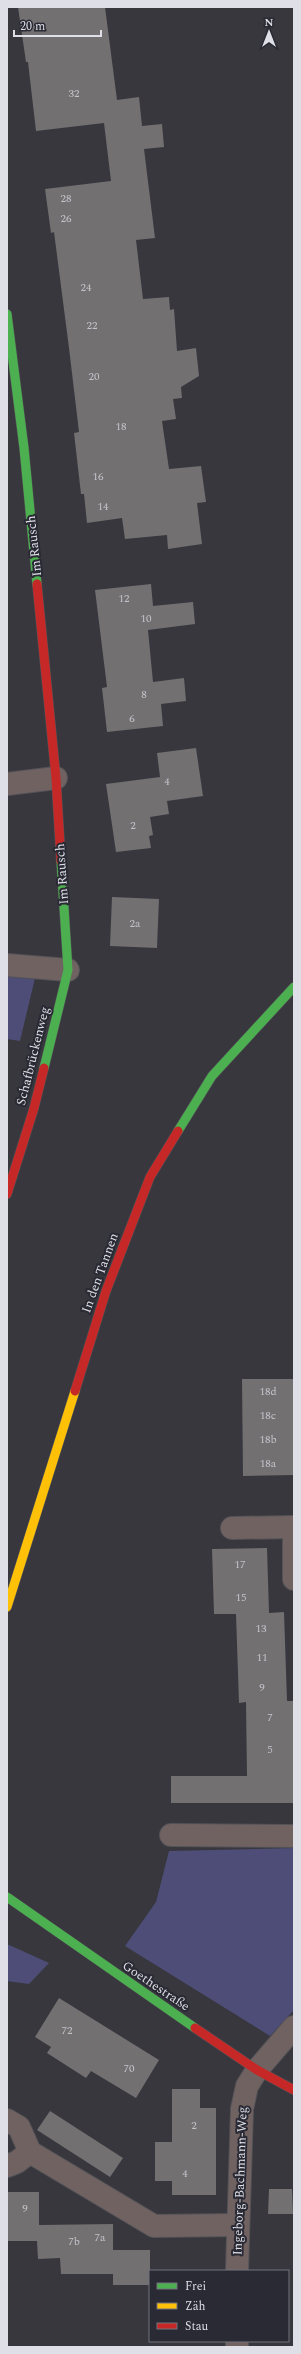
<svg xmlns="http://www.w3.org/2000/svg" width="301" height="2354" viewBox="0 0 301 2354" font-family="Spectral,serif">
  <rect width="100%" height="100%" fill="#37373d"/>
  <g fill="#4d4d77">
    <polygon points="7,976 35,978 20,1041 7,1039"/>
    <polygon points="294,1848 294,2010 270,2036 125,1946 156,1902 169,1851"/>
    <polygon points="7,1944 49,1963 29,1984 7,1981"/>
  </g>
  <g fill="#737072">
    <polygon points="18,7 105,7 117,100 139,97 142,126 162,124 164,147 144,149 155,238 136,240 143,299 169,297 170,310 174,309 177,351 196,348 199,376 181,387 182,398 173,399 176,419 162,421 169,469 201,466 206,502 197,503 202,544 168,549 167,535 125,539 122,518 87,523 84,494 81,494 74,433 79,432 69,348 54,232 51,233 45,189 111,181 104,123 36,131 28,62 26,62"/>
    <polygon points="151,584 153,606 193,602 195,624 148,630 153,682 184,678 186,701 161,704 163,726 107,732 102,688 107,687 95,590"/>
    <polygon points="196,748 203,796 167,801 169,814 150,817 153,835 149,836 151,848 116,852 106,784 160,777 157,753"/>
    <polygon points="112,897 159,899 157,948 110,946"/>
    <polygon points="242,1379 294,1379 294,1475 243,1476"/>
    <polygon points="267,1548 269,1613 284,1612 287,1701 294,1701 294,1803 171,1803 171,1776 247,1776 246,1702 239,1703 236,1614 214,1614 212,1549"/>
    <polygon points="59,1998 159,2060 136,2098 91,2071 86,2078 47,2053 51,2047 35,2037"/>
    <polygon points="172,2089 200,2089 200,2108 216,2108 216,2195 172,2195 172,2181 155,2181 155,2142 172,2142"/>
    <polygon points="50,2111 123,2158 110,2177 37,2130"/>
    <polygon points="269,2189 292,2189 293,2214 268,2214"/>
    <polygon points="7,2192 39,2192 39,2225 113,2224 113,2250 150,2250 150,2285 113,2285 113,2274 61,2274 60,2258 38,2259 37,2241 7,2241"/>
  </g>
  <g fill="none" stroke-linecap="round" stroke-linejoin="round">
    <defs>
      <g id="street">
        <polyline points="7,784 56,778"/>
        <polyline points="7,965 68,970"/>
        <polyline points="294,1527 294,1579"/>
        <polyline points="232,1528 293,1527"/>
        <polyline points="171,1835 294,1836"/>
        <polyline points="7,2120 19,2127 30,2152 154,2226 237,2225"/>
        <polyline points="7,2166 17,2162 30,2152"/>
        <polyline points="237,2271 242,2109 247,2086 257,2070 294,2027"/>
        <polyline points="237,2341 237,2347"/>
      </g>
      <g id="fast">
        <polyline points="7,314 24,448 37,584"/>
        <polyline points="44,1068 68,970 61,861"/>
        <polyline points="178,1131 212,1076 294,987"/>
        <polyline points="7,1897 195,2028"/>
      </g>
      <polyline id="slow" points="7,1607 75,1391"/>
      <g id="jam">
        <polyline points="37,584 56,778 61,861"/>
        <polyline points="7,1194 34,1108 44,1068"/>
        <polyline points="75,1391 106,1291 150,1177 178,1131"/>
        <polyline points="195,2028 257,2070 294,2090"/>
      </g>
    </defs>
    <use href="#street" stroke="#535357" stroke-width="24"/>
    <use href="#fast" stroke="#535357" stroke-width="10"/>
    <use href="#slow" stroke="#535357" stroke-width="10"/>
    <use href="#jam" stroke="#535357" stroke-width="10"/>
    <use href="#street" stroke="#716262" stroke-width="22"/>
    <use href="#fast" stroke="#4caf50" stroke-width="9"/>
    <use href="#slow" stroke="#ffc107" stroke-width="9"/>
    <use href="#jam" stroke="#c62828" stroke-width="9"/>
  </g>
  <g text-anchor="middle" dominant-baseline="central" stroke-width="4" stroke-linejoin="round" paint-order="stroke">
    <g font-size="11" fill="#c4c3ca">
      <text x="74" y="93">32</text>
      <text x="66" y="198">28</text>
      <text x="66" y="218">26</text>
      <text x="86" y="287">24</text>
      <text x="92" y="325">22</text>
      <text x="94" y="376">20</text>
      <text x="121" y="426">18</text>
      <text x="98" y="476">16</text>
      <text x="103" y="506">14</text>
      <text x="124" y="598">12</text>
      <text x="146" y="618">10</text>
      <text x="144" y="694">8</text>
      <text x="132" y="718">6</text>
      <text x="167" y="781">4</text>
      <text x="133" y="825">2</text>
      <text x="135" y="923">2a</text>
      <text x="268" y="1391">18d</text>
      <text x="268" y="1415">18c</text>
      <text x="268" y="1439">18b</text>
      <text x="268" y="1463">18a</text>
      <text x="240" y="1564">17</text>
      <text x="241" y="1597">15</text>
      <text x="261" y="1628">13</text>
      <text x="262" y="1657">11</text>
      <text x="262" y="1687">9</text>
      <text x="270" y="1717">7</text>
      <text x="270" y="1749">5</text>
      <text x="67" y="2030">72</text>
      <text x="129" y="2068">70</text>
      <text x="194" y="2125">2</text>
      <text x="185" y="2173">4</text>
      <text x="25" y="2208">9</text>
      <text x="100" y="2237">7a</text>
      <text x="74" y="2241">7b</text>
    </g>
    <g font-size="13" fill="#dfdfe7" stroke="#2a2a35">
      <text transform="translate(34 546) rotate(-96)">Im Rausch</text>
      <text transform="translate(62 874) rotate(-94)">Im Rausch</text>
      <text transform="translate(33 1056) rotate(-76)">Schafbrückenweg</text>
      <text transform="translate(100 1273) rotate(-70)">In den Tannen</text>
      <text transform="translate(156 1986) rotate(34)">Goethestraße</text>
      <text transform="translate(240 2181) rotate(-88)">Ingeborg-Bachmann-Weg</text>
    </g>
  </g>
  <rect width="301" height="2354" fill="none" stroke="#dfdfe7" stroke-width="16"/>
  <rect x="149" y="2270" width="140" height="72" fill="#2a2a35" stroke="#72727c"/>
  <rect x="157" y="2283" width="20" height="6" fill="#4caf50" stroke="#72727c"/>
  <text x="185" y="2290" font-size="12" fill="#dfdfe7">Frei</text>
  <rect x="157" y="2303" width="20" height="6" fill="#ffc107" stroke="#72727c"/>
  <text x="185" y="2310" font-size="12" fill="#dfdfe7">Zäh</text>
  <rect x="157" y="2323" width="20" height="6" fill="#c62828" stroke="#72727c"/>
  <text x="185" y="2330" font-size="12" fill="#dfdfe7">Stau</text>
  <g transform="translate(269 32)" stroke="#2a2a35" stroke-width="3" paint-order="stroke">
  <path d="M0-3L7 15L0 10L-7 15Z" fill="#dfdfe7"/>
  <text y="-6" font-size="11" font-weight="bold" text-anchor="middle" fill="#dfdfe7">N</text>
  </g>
  <path d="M14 30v6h87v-6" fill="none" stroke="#dfdfe7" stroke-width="2"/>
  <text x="20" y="30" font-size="12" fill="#dfdfe7" stroke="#2a2a35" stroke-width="3" paint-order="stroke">20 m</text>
</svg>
